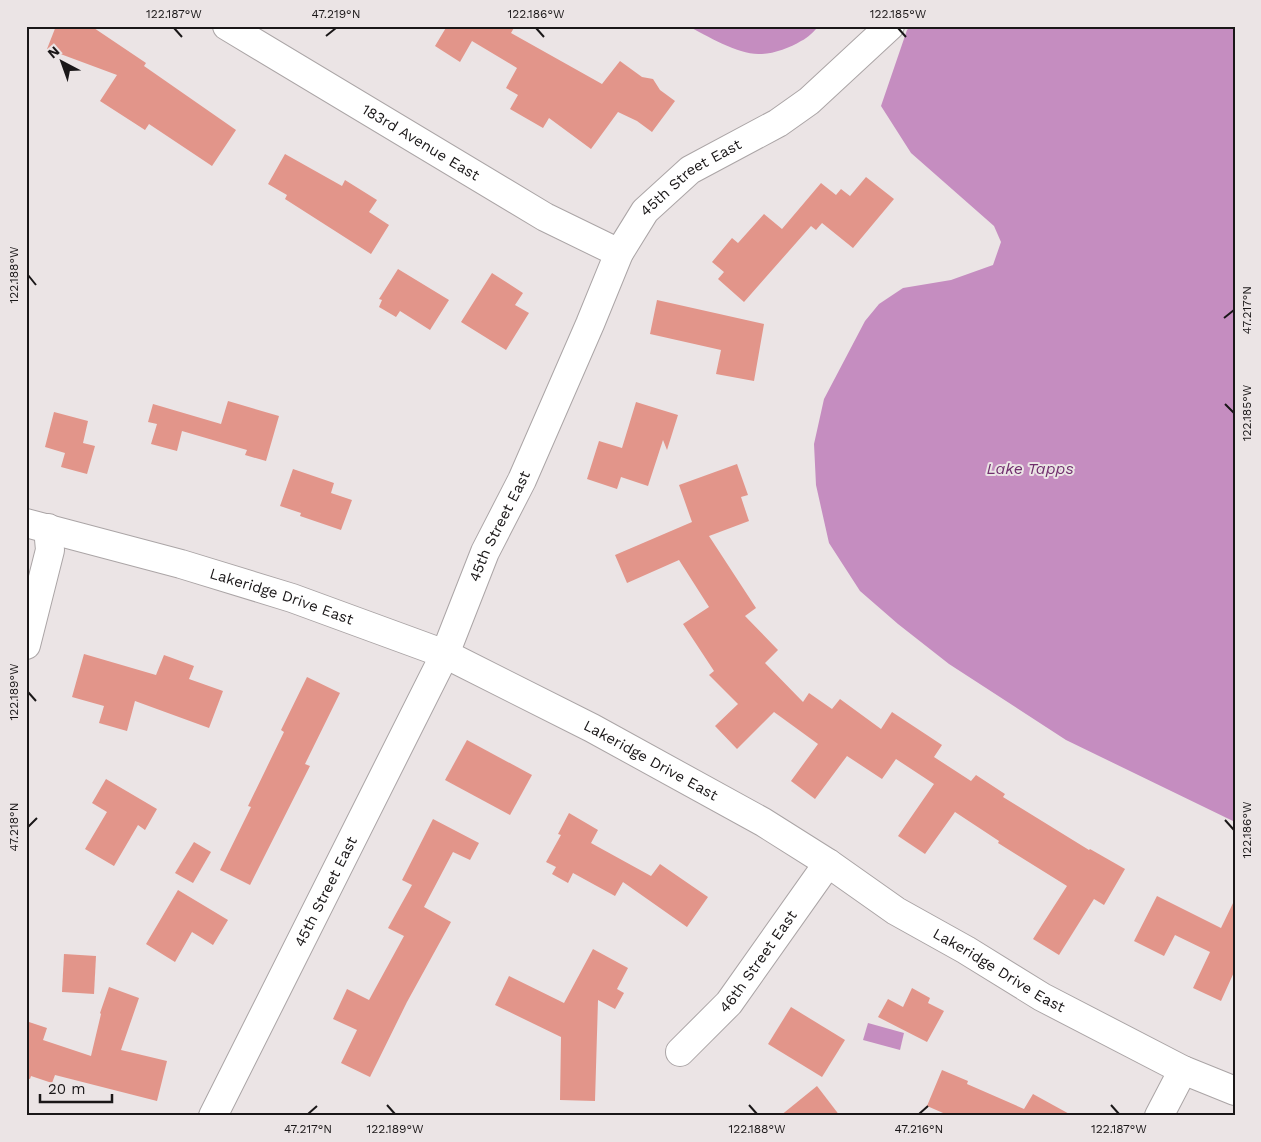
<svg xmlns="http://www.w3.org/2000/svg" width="1261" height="1142" viewBox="0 0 1261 1142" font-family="'Work Sans',sans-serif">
  <rect width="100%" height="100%" fill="#ebe4e5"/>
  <g fill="#c58dc0">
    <path d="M688 26H819C814 31 808 38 801 41 790 48 773 54 760 54 739 55 707 36 688 26Z"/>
    <polygon points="911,26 1235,26 1235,822 1066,740 949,664 898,624 860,591 829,543 816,485 814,444 824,399 865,321 879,304 903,288 951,280 993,265 1001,242 994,226 911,153 881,106 907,30"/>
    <polygon points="868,1023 904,1033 900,1050 863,1040"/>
  </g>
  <g fill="#e2958a">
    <polygon points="56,26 91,26 146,63 144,66 236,130 212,166 149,124 145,130 100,101 117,75 47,49"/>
    <polygon points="447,26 515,26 511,33 602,84 620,61 642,77 653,79 660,90 675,101 652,132 637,121 618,112 591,149 549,118 543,128 510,109 518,95 506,88 517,68 472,41 460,62 435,46"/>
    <polygon points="285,154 342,186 345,180 377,200 369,212 389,225 371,254 285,199 287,195 268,184"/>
    <polygon points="866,177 894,199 853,248 822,223 816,230 811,226 744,302 718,279 724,272 712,262 732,238 738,243 764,214 782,229 821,183 836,195 841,189 850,196"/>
    <polygon points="398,269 449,300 430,330 400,311 396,317 379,307 382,300 379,299"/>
    <polygon points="492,273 523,293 515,305 529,313 506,350 461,322"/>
    <polygon points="657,300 764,324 754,381 716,374 721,350 650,334"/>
    <polygon points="228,401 279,416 266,461 245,455 247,450 182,431 177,451 151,444 157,424 148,422 153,404 221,424"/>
    <polygon points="636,402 678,415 667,450 663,440 648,486 621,477 617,489 587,479 599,441 622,448"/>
    <polygon points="54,412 88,421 83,443 95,446 87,474 61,467 65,453 45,447"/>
    <polygon points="737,464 748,495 741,497 749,521 709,536 756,608 745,616 778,650 765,663 803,702 809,693 832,709 840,699 881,729 892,712 942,745 934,757 971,781 976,775 1005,794 1003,797 1089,850 1090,849 1125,869 1104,905 1094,899 1059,955 1033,939 1067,886 998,843 999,841 955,812 925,854 898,836 934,784 896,759 882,779 847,756 815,799 791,781 818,744 774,712 737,749 715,726 738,704 709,675 714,671 683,624 709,607 679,560 627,583 615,555 692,522 679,485"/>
    <polygon points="293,469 334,483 331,493 352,500 341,530 300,516 301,513 280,506"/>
    <polygon points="84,654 156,675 164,655 194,666 189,679 223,691 209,728 135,701 127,731 99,723 104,706 72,697"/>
    <polygon points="307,677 340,693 305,764 310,766 250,885 220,870 251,807 248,806 284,732 281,730"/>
    <polygon points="467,740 532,775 510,815 445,780"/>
    <polygon points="106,779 157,809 145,830 138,825 114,866 85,849 107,812 92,803"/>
    <polygon points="569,813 598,830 591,843 651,876 660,864 708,897 687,927 623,882 615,896 573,873 568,883 552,874 556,867 546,862 561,835 558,834"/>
    <polygon points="433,819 479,843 470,860 453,852 424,907 451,922 407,1002 370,1077 341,1063 357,1030 333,1019 347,989 369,1000 404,936 388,928 412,885 402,880"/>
    <polygon points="194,842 211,852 193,883 175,873"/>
    <polygon points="178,890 228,920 213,945 192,932 175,962 146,944"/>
    <polygon points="1157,896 1221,928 1235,899 1235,970 1221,1001 1193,988 1210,952 1175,935 1164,956 1134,941"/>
    <polygon points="593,949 628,968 617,989 624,993 615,1009 598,1000 595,1101 560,1100 561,1037 495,1005 509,976 564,1003"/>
    <polygon points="64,954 96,956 94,994 62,992"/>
    <polygon points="109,987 139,998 121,1050 167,1061 157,1101 55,1075 52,1083 31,1076 30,1079 26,1078 26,1021 47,1028 43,1040 91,1056 101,1014 100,1013"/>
    <polygon points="912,988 930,998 928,1003 944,1011 927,1042 878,1017 888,999 903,1007"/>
    <polygon points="791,1007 845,1040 822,1077 768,1044"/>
    <polygon points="942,1070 968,1081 967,1084 1024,1109 1033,1094 1073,1116 950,1116 927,1106"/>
    <polygon points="817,1086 840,1116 780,1116"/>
  </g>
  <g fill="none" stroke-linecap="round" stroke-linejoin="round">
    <defs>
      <g id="minor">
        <path id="s1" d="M227 26 545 217 619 253"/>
        <path id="s2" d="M26 523 181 564 292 598 445 654 592 728 763 822 828 863 896 911 966 950 1042 997 1183 1070 1235 1091"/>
        <polyline points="26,645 50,550 48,528"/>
        <path id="s3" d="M680 1052 729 1003 828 863"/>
        <path id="s4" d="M213 1116 445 654 485 552 522 480 590 324 619 253 645 211 690 170 778 123 809 101 890 26"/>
        <polyline points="1159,1116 1183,1070"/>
      </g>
    </defs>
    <use href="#minor" stroke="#aba5a6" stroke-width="30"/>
    <use href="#minor" stroke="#fff" stroke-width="28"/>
  </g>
  <path fill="none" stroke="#1a1718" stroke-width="2" d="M174 28 182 37M536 28 544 37M898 28 906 37M326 36 336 28M28 275 36 285M1224 318 1234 310M1225 404 1234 413M28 692 36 701M1225 820 1234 830M28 827 37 818M387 1105 395 1114M749 1105 757 1114M1111 1105 1119 1114M308 1114 317 1106M919 1114 928 1106"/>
  <g text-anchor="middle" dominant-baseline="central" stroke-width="4" stroke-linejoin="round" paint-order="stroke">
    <g font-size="15" fill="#1a1718" stroke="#ebe4e5">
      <text stroke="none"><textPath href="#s1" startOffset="226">183rd Avenue East</textPath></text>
      <text stroke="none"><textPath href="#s4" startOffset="1061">45th Street East</textPath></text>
      <text stroke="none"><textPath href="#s4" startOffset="656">45th Street East</textPath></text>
      <text stroke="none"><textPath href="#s2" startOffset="266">Lakeridge Drive East</textPath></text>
      <text stroke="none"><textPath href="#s2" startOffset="671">Lakeridge Drive East</textPath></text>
      <text stroke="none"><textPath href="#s4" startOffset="251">45th Street East</textPath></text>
      <text stroke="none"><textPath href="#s3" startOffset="120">46th Street East</textPath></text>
      <text stroke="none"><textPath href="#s2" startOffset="1078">Lakeridge Drive East</textPath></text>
    </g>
    <g font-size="16" font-style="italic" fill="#702e6d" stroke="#ebe4e5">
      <text x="1030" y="468">Lake Tapps</text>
    </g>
  </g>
  <rect width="1261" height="1142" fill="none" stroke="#ebe4e5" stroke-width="55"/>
  <g transform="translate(62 62) rotate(319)" stroke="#ebe4e5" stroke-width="4" paint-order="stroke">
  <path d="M0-4L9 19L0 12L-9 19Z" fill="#1a1718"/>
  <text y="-8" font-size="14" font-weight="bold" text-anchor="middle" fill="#1a1718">N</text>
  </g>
  <path d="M40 1094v8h72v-8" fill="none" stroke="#1a1718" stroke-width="2.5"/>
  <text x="48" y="1094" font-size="15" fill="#1a1718" stroke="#ebe4e5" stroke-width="4" paint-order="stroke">20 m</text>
  <rect x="28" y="28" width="1206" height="1086" fill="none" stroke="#1a1718" stroke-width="2"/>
  <g font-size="12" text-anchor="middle" fill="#1a1718">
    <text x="174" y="18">122.187°W</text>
    <text x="336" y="18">47.219°N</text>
    <text x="536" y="18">122.186°W</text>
    <text x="898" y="18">122.185°W</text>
    <text transform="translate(14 275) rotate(-90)" y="4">122.188°W</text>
    <text transform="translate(1247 310) rotate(-90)" y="4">47.217°N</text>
    <text transform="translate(1247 413) rotate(-90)" y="4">122.185°W</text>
    <text transform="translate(14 692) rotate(-90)" y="4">122.189°W</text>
    <text transform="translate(14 827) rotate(-90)" y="4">47.218°N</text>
    <text transform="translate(1247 830) rotate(-90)" y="4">122.186°W</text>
    <text x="308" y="1133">47.217°N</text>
    <text x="395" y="1133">122.189°W</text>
    <text x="757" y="1133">122.188°W</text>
    <text x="919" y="1133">47.216°N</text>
    <text x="1119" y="1133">122.187°W</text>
  </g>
</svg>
